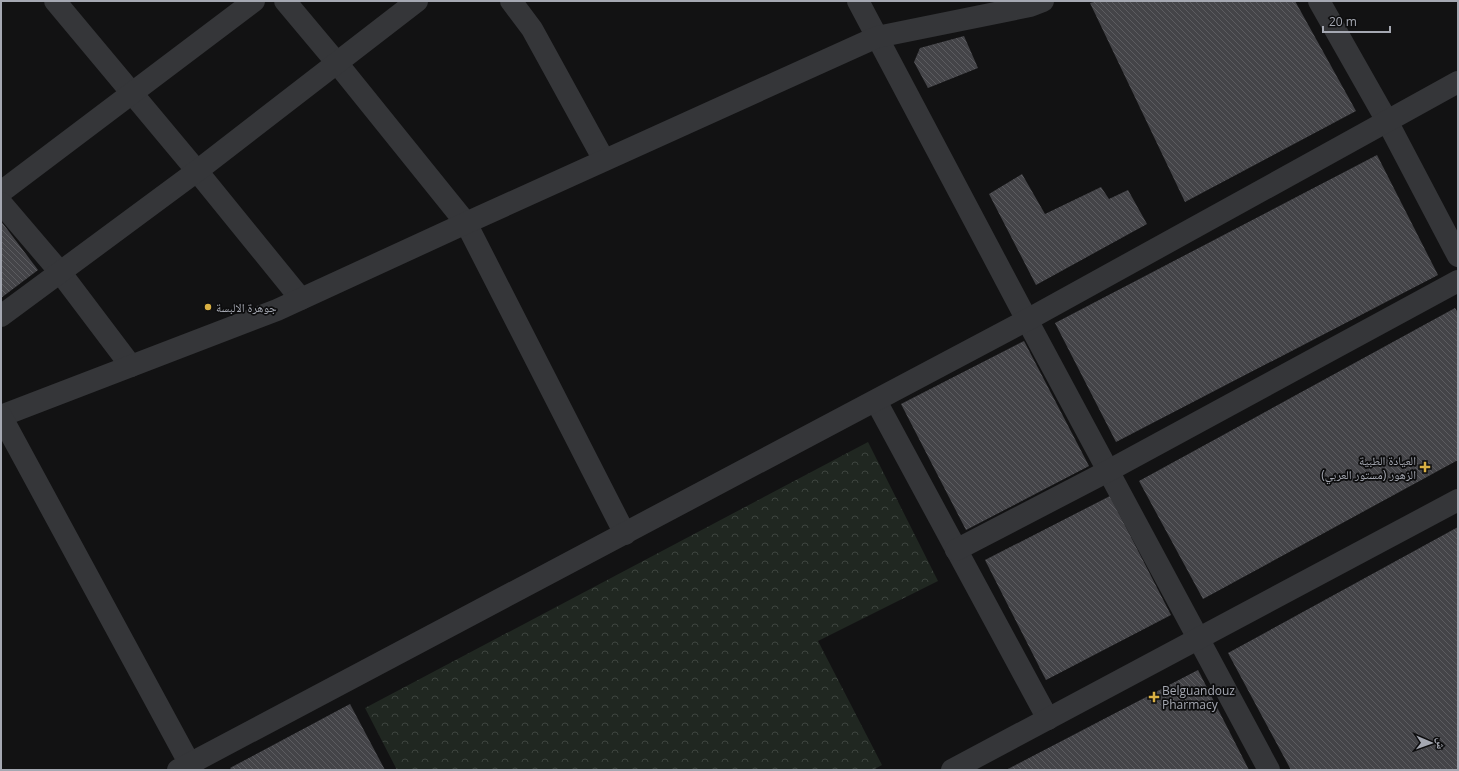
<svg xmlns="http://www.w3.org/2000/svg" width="1459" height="771" viewBox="0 0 1459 771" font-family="'Open Sans','Noto Naskh Arabic',sans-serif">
  <defs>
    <pattern id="park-crowns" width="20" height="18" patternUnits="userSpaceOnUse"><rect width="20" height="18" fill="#202721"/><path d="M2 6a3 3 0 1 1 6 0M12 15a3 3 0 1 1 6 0" fill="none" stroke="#3d443f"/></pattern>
    <pattern id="building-back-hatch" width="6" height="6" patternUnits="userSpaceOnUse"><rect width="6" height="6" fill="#444448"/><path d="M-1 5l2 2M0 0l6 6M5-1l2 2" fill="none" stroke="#5c5c60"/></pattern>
  </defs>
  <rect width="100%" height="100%" fill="#121213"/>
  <polygon fill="url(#park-crowns)" points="868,442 938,581 818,641 882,765 873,770 397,770 365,708"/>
  <g fill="url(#building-back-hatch)">
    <polygon points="1098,1 1295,1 1356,111 1185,202 1090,3"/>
    <polygon points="964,36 978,68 928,88 914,62 920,48"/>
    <polygon points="1377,155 1438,275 1116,442 1055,323"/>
    <polygon points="1022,174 1045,214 1101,187 1109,199 1128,190 1147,224 1036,285 989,194"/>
    <polygon points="1,221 38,270 1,298"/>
    <polygon points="1455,308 1458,313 1458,460 1203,599 1139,481"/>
    <polygon points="1024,341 1089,466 966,530 901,404"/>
    <polygon points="1110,496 1171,615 1046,680 985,560"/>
    <polygon points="1458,527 1458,770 1291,770 1228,653"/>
    <polygon points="1198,670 1249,770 1006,770"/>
    <polygon points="350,704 385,770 232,770 230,768"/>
  </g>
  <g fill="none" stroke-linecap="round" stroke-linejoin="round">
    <g stroke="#353639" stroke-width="22">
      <polyline points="55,1 197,171 301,299"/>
      <polyline points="285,1 337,63 466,223 625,534"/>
      <polyline points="511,1 532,29 604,160"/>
      <polyline points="858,1 1027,320 1269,770"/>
      <polyline points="1319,1 1387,121 1458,256"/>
      <polyline points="1,192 254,1"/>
      <polyline points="1,203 60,272 131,366"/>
      <polyline points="1,316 197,171 417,1"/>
      <polyline points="876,401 1048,719"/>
      <polyline points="1,416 277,310 466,223 877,37 1030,6 1043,1"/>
      <polyline points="1,416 193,770"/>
      <polyline points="956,550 1108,471 1458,281"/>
      <polyline points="178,770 1027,320 1458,82"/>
      <polyline points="952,770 1458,500"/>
    </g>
  </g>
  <g fill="#d9b043" stroke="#0d0d0e" stroke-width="1.5">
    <circle cx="208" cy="307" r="4"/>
    <path d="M1423 461h4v4h4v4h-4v4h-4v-4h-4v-4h4z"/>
    <path d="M1152 691h4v4h4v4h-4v4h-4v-4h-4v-4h4z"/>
  </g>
  <g text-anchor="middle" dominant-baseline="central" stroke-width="3.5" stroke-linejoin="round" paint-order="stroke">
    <g font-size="12" fill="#a5a8b2" stroke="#0d0d0e" text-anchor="start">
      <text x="216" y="307">جوهرة الالبسة</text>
      <text x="1416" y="460" text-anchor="end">العيادة الطبية<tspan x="1416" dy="14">الزهور (مستور العربي)</tspan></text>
      <text x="1162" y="690">Belguandouz<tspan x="1162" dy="14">Pharmacy</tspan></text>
    </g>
  </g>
  <rect width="1459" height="771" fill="none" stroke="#a5a8b2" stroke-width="4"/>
  <g transform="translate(1431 743) rotate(92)" stroke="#0d0d0e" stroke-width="3" paint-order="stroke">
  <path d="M0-3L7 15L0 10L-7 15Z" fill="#a5a8b2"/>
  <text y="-6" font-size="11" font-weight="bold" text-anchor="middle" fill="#a5a8b2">ش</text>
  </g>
  <path d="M1323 26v6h67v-6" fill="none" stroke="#a5a8b2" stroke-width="2"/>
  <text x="1329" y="26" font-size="12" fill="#a5a8b2" stroke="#0d0d0e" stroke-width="3" paint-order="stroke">20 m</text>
</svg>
